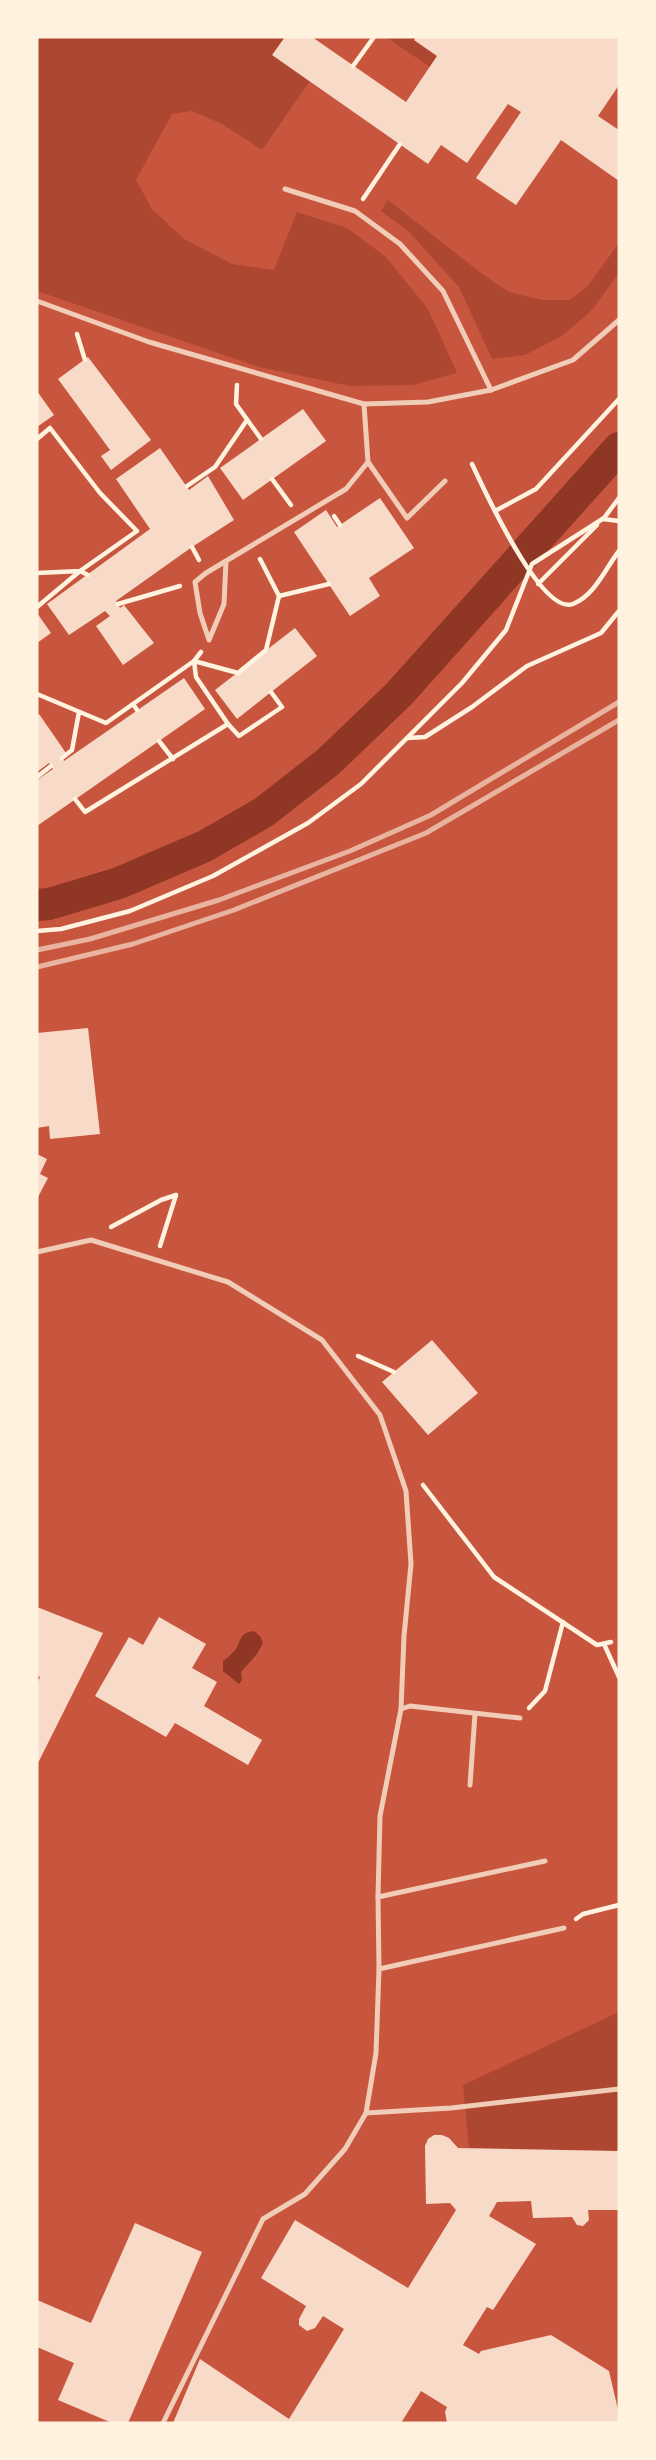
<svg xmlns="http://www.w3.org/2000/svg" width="656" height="2460" viewBox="0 0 656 2460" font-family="Literata,serif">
  <rect width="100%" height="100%" fill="#c8553d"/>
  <g fill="#ae4732">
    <polygon points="37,37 298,37 292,53 312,78 262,150 222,124 192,111 172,114 136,180 152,209 184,239 232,264 274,270 297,212 347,228 386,257 428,309 457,373 413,385 350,386 259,367 37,291"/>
    <polygon points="386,37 416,37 414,40 437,56 430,67"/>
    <polygon points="388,200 481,273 509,292 543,300 569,300 588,286 619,243 619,273 592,310 562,336 525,355 492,359 459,287 408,231 381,211"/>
    <polygon points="619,2012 619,2151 469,2148 463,2085"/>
  </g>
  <path fill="#8f3625" d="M254 1631 260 1636 263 1643 257 1654 241 1672 242 1680 239 1684 223 1671V1661C228 1657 234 1653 237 1647 242 1637 241 1633 254 1631Z"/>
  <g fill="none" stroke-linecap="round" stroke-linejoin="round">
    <polyline stroke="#8f3625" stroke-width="32" points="37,905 49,904 119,883 205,846 264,812 328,762 399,694 619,448"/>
  </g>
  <g fill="#f7dbc8">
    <polygon points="285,37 312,37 406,102 437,56 414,40 416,37 619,37 619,85 598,116 619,130 619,181 561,140 516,205 476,178 521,112 508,104 467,163 441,145 428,164 272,55"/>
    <polygon points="88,357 151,440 111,470 101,456 110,450 58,379"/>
    <polygon points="37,391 54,415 37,427"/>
    <polygon points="303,409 326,441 243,500 220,468"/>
    <polygon points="160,448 189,490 208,476 234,520 192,547 116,601 120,608 124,605 154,643 123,665 96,626 110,616 105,611 69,635 47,604 150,529 116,479"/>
    <polygon points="380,498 414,548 369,578 380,596 350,616 294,532 326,510 337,527"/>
    <polygon points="37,613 51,633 37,643"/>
    <polygon points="295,628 317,656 237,719 215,690"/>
    <polygon points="184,678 205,709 37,826 37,780 53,769 49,763 37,772 37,715 39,714 66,753 61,756 64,761"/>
    <polygon points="88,1028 100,1134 50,1139 49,1126 37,1128 37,1033"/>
    <polygon points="37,1154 47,1159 40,1174 48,1178 37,1199"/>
    <polygon points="432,1340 478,1393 428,1435 382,1382"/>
    <polygon points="37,1607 103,1633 37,1765 37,1684 40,1677 37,1675"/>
    <polygon points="159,1617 206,1644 192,1668 217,1682 204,1706 262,1740 248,1765 175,1723 166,1737 95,1696 129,1637 143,1645"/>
    <polygon points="434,2135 442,2135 449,2138 458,2148 619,2151 619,2210 588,2210 589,2220 583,2226 577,2225 572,2217 533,2218 531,2201 497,2202 489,2216 536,2244 493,2310 487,2307 463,2345 479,2354 481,2351 551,2335 609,2371 619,2414 619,2423 447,2423 445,2412 447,2407 421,2391 401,2423 173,2423 200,2359 289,2419 344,2329 323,2316 315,2328 307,2331 299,2325 299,2319 306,2306 261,2278 295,2220 408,2288 456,2210 450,2203 426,2204 425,2146 428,2139"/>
    <polygon points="135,2223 202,2252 128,2423 112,2423 58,2400 74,2363 37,2347 37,2300 91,2323"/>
  </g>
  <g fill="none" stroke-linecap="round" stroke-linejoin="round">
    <g stroke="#fff3e0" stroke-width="4.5">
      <polyline points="353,66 374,37"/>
      <polyline points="363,199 400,144"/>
      <polyline points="77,334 85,360"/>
      <polyline points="237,385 236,404 261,439"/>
      <polyline points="37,439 50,428 100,493 137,531 80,571 37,573"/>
      <path d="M472 464C484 489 541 616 573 604 595 595 605 569 619 551"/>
      <polyline points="272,479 291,505"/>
      <polyline points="187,486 215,467 247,420"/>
      <polyline points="495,511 536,489 619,399"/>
      <polyline points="334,516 340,525"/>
      <polyline points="603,519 619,521"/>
      <polyline points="192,547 199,560"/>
      <polyline points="538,584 597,525"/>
      <polyline points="279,596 329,584"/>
      <polyline points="118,604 180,586"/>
      <polyline points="37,607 80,571 88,575"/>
      <polyline points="37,694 106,723 194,661 201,652"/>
      <polyline points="133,704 137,710"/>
      <polyline points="228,724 196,677 194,661 238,673 266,650 279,596 260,559"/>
      <polyline points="408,738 425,737 472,707 527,666 601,633 619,611"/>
      <polyline points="159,741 173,759"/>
      <polyline points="62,758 72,750 79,712"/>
      <polyline points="37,777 51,766"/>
      <polyline points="75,799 85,812 228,724 239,736 282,707 271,692"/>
      <polyline points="37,931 61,929 130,911 213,876 308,823 361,784 462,683 506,630 532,564 604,518 619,498"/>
      <polyline points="111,1227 161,1200 176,1195"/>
      <polyline points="160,1246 176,1195"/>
      <polyline points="358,1356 394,1372"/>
      <polyline points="423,1485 494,1577 597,1645 611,1642"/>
      <polyline points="604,1644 619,1677"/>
      <polyline points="529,1708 545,1691 563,1622"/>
      <polyline points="576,1919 583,1914 619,1905"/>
    </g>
    <g stroke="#f1ccb7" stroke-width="5">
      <polyline points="285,189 355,211 400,244 443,291 491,390"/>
      <polyline points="37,301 149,342 364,404 428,402 491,390 573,360 619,320"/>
      <polyline points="364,404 368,462 407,518 445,481"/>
      <polyline points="226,561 224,604 209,640 200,613 195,582 206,573 346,489 368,462"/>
      <polyline points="37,1252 91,1240 228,1282 322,1340 380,1415 406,1491 411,1564 404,1636 401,1709"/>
      <polyline points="470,1785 475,1714"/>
      <polyline points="378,1897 380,1816 401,1709 410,1706 520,1718"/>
      <polyline points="379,1969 378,1897 545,1861"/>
      <polyline points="366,2113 451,2108 619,2089"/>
      <polyline points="163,2423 263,2219 305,2194 345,2149 366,2113 376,2053 379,1969 564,1928"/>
    </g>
    <g stroke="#e9b49f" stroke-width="5">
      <polyline points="37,950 90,939 219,900 350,851 431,815 619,702"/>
      <polyline points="37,967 133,944 234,910 426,833 619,720"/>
    </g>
  </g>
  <rect width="656" height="2460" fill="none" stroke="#fff3e0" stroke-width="77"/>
</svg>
